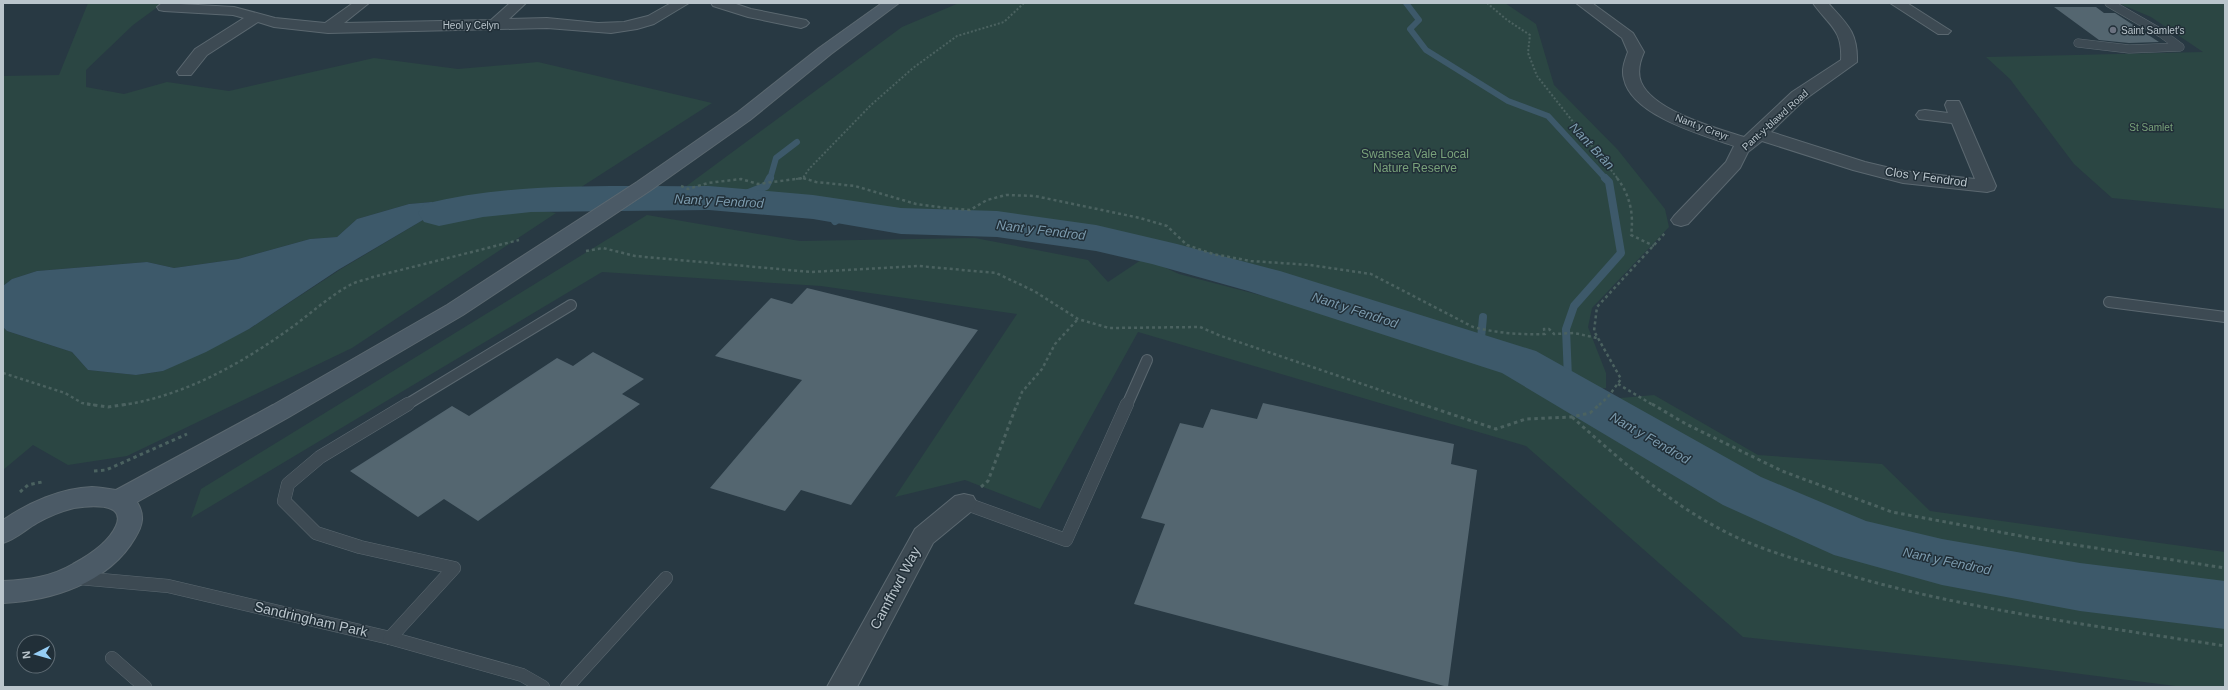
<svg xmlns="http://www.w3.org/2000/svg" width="2228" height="690" viewBox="0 0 2228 690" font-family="Arial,sans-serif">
  <rect width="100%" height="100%" fill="#283943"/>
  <g fill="#2b4643">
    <polygon points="88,3 163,3 133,25 86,70 86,87 124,94 167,82 229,91 374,58 458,69 538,62 712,103 575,191 456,203 432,202 409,204 357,219 337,237 310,239 238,259 174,268 147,262 37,271 12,279 3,286 3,76 59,75"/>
    <polygon points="959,3 1505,3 1536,24 1554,85 1618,150 1665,209 1669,227 1592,308 1588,327 1606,373 1606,388 1580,391 1518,358 1238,270 1134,242 1046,226 958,217 897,216 820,204 740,196 677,193 902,27"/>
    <polygon points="2118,3 2225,3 2225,209 2112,198 2074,164 2010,79 1986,57 2203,52 2151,17"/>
    <polygon points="520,207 556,213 352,348 127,456 68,465 33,445 3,470 3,327 7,331 72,352 88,370 136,375 163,371 249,329 341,269 423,220 490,208"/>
    <polygon points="647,215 800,241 975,238 1088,260 1108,282 1144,258 1179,274 1439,342 1532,375 1576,402 1654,395 1758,455 1882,464 1930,511 2225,552 2225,687 2183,687 2010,665 1743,637 1526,446 1138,332 1040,509 965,480 895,497 1017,314 821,286 602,272 191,518 201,489"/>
  </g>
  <polygon fill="#3d596a" points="432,202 439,213 423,220 338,270 249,329 206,352 163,371 136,375 88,370 72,352 7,331 3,327 3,286 12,279 37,271 147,262 174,268 238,259 310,239 337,237 357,219 409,204"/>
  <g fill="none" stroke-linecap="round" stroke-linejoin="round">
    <g stroke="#3d596a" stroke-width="6">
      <polyline points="1406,3 1419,20 1410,29 1426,50 1508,101 1548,116 1606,179"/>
      <polyline points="770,179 776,158 797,142"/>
    </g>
    <g stroke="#3d596a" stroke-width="8">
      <polyline points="731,200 766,186 770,178"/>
      <polyline points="835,221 845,214"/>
      <polyline points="1480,349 1483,317"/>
      <polyline points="1578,395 1568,378 1566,329 1574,306 1621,253 1609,182 1605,178"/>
    </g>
    <path fill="#3d596a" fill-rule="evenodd" d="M709 186 813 195 901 208 997 211 1096 225 1177 244 1280 271 1536 351 1761 477 1866 521 1942 539 2080 563 2225 581V629L2080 611 1942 585 1834 555 1723 505 1502 373 1248 291 1152 264 1096 251 997 237 901 234 813 219 709 210 531 212 483 217 439 226 424 222 418 213 424 204C517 181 614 187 709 186Z"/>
  </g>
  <g fill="#546670">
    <polygon points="2054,7 2096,7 2104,13 2115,13 2159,42 2129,43 2099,40"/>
    <polygon points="807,288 978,330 851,505 801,490 785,511 710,488 802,380 715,356 771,298 792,304"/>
    <polygon points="593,352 644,379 622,394 640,404 478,521 444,499 418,517 350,471 452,406 469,416 557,358 573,366"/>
    <polygon points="1263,403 1454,444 1451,464 1477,470 1448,687 1134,604 1165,524 1141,518 1180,423 1203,428 1211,409 1257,419"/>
  </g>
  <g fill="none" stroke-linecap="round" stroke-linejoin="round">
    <defs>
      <polyline id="service-far2" points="2078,43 2129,49 2180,47 2161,33 2109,3"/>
      <g id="service-far1">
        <polyline points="2109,302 2225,317"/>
        <polyline points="406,405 571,305"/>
        <polyline points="1127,405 1147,360"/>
      </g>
      <g id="service">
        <polyline points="964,503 1066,540 1127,404"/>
        <polyline points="79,578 168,586 390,638 522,675 543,687"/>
        <polyline points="390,638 454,568 360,547 316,533 284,501 288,484 320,457 408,404"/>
        <polyline points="112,658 145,687"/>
        <polyline points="567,687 666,578"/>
      </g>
      <g id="minor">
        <polygon points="162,3 234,7 275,18 325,23 353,3 369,3 344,23 491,20 510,3 526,3 509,19 547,18 598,23 624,22 648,16 671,3 689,3 654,24 637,29 611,33 547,28 328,33 274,27 258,22 207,55 191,75 179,75 177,72 195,49 244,18 233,15 164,11 159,10 157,7"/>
        <polygon points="711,3 733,3 751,9 806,20 809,23 806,26 801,28 748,17 713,6"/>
        <path d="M1576 3H1592L1633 33 1644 52C1640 61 1637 72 1641 82 1653 111 1716 128 1744 137L1792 92 1841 60C1843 29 1828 25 1813 3H1828C1847 24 1858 32 1857 62L1804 100 1771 132 1865 162 1903 171 1975 179 1952 123 1919 119 1916 115 1919 111 1925 110 1948 113 1945 105 1947 101H1959L1961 105 1996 186 1994 190 1987 192 1903 183 1853 170 1762 141 1748 152 1740 168 1688 224 1681 226 1674 224 1671 220 1674 216 1726 162 1734 146C1703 135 1632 116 1624 79 1621 70 1625 60 1628 52L1622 38Z"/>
        <polygon points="1890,3 1907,3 1951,31 1948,34 1938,34"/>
        <polygon points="964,494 973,496 977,503 973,510 933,543 857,687 827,687 915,529 955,496"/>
      </g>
      <path id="secondary" d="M882 3H899L831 54 750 120 651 190 463 315 289 417 137 502C145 515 143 525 135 538 109 583 51 601 3 603V581C28 580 51 577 73 564 88 556 109 542 116 526 127 501 86 506 74 508 62 511 47 517 37 523 25 530 16 539 3 543V520C28 503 61 488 92 487 99 487 108 489 116 490L273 405 447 305 637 182 738 112 819 48Z"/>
    </defs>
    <use href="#service-far2" stroke="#5b6870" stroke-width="9"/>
    <use href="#service-far1" stroke="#5b6870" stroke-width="12"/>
    <use href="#service" stroke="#5b6870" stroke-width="14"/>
    <use href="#minor" stroke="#5b6870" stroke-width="2"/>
    <use href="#secondary" stroke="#5b6870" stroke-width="2"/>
    <g stroke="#4b6260" stroke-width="2" stroke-dasharray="2 2" stroke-linecap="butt">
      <polyline points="1487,3 1507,20 1530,35 1528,53 1537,76 1618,179"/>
      <polyline points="796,179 803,178"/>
      <polyline points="806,179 803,178 809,169 871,105 913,68 957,36 1004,22 1024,3"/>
    </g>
    <g stroke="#4b6260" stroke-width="2.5" stroke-dasharray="3 3" stroke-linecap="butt">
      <path d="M803 178 816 182 855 186 916 204 946 208 970 210 987 200 1006 195 1035 196 1140 218 1167 226 1187 245 1213 254 1251 261 1310 265 1371 274 1473 327C1497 333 1520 335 1545 334L1544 329H1549L1554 334 1574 333 1597 338"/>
      <path d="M1617 178C1630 195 1634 214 1631 235L1654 246"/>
      <polyline points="681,186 688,189 708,183 741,179 758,184 803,178"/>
      <polyline points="586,251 603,248 635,256 811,272 919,266 996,273 1034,291 1078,319 1109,328 1200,327 1221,336 1424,405"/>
      <polyline points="3,373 65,393 82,403 94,405"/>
      <polyline points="1618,384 1653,405"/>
      <path d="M123 405C183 396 239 365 288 330 308 316 328 297 350 285 357 281 366 280 373 277L519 240"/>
      <polyline points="1017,405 1022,392 1042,369 1055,344 1078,319"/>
      <polyline points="1599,405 1608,397 1621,379 1594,331 1597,307 1665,233"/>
    </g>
    <g stroke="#4b6260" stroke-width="3" stroke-dasharray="3.5 3.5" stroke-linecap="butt">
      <polyline points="87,404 108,407 129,404"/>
      <polyline points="1421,404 1496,429 1526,419 1571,417 1590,413 1600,404"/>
      <polyline points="1652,404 1686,424 1782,471 1892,512 2037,539 2225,568"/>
      <path d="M1572 417C1618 458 1666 501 1722 530 1755 548 1792 558 1828 569 1957 609 2092 625 2225 646"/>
      <polyline points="94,471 106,470 187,434"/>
      <polyline points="981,487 988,481 1017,404"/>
      <polyline points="20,492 28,485 42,482"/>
    </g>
    <use href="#service-far2" stroke="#3d4a53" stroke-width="8"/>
    <use href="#service-far1" stroke="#3d4a53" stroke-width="10"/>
    <use href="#service" stroke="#3d4a53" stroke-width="13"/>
    <use href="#minor" fill="#3d4a53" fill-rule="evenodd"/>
    <use href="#secondary" fill="#4b5a66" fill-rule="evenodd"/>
  </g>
  <circle fill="#6b7280" stroke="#212f38" stroke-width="1.5" cx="2113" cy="30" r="4"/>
  <g text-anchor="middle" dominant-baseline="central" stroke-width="3" stroke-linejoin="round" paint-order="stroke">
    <g font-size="10" fill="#bac5cc" stroke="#212f38">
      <text x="471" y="25">Heol y Celyn</text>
      <text transform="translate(1775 120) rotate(-42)">Pant-y-blawd Road</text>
      <text transform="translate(1702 127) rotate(21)">Nant y Creyr</text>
    </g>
    <g font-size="10" fill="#bac5cc" stroke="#212f38" text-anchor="start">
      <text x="2121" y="30">Saint Samlet's</text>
    </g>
    <g font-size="10" fill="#79a17a" stroke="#212f38">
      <text x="2151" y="127">St Samlet</text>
    </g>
    <g font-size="12" fill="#79a17a" stroke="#212f38">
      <text x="1415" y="154">Swansea Vale Local<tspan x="1415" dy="14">Nature Reserve</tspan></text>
    </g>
    <g font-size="12" fill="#bac5cc" stroke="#212f38">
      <text transform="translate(1926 177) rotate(8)">Clos Y Fendrod</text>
    </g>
    <g font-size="13" font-style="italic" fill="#7c9bae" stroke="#212f38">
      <text transform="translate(1592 146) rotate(47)">Nant Brân</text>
      <text transform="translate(719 201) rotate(3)">Nant y Fendrod</text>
      <text transform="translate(1041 230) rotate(7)">Nant y Fendrod</text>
      <text transform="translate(1355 310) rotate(18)">Nant y Fendrod</text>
      <text transform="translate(1650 438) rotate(30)">Nant y Fendrod</text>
      <text transform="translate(1947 561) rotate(12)">Nant y Fendrod</text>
    </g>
    <g font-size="14" fill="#bac5cc" stroke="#212f38">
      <text transform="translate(895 588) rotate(-62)">Camffrwd Way</text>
      <text transform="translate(311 619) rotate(13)">Sandringham Park</text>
    </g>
  </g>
  <rect width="2228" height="690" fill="none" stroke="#bac5cc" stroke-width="8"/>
  <g transform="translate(36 654) rotate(264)"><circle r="19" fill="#212f38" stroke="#5e6b73"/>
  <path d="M0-3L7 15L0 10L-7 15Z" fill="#96cef5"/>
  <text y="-6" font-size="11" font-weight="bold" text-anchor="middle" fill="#bac5cc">N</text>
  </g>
</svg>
